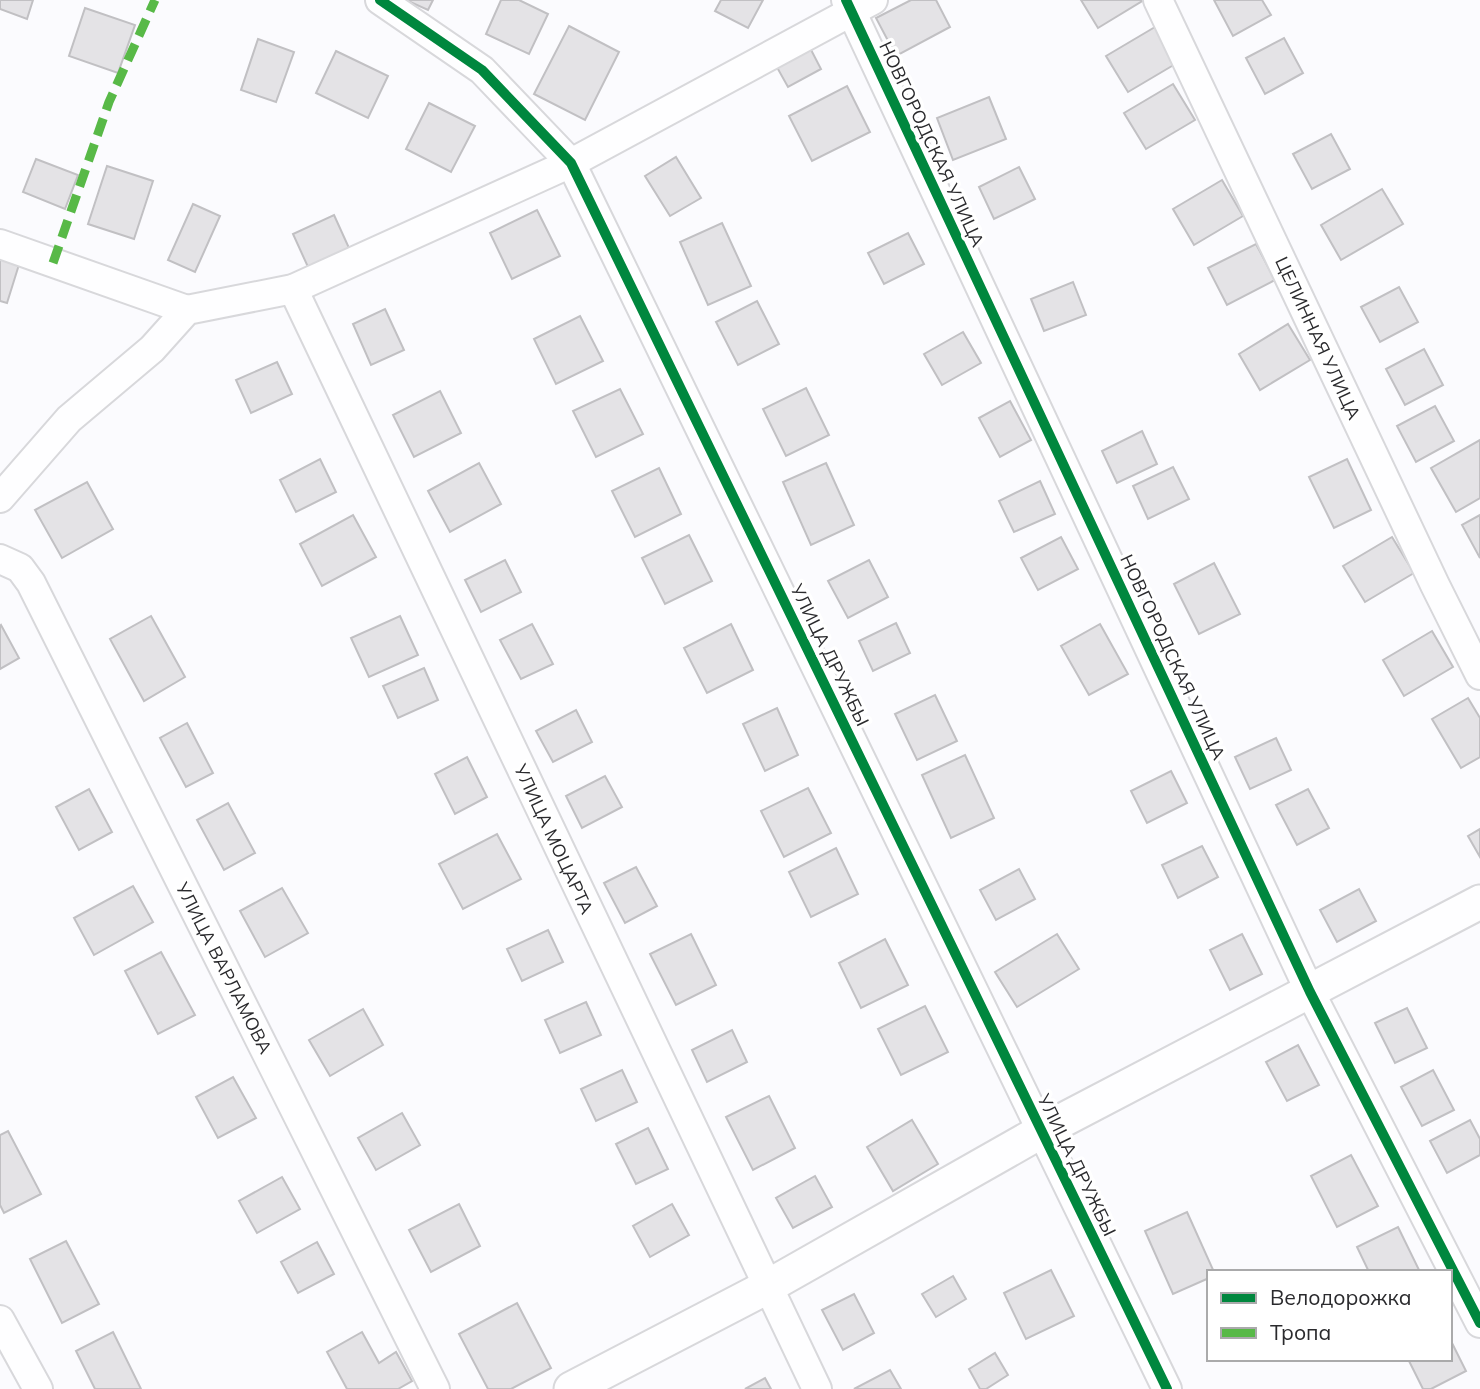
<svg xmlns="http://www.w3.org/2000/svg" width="1480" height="1389" viewBox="0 0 1480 1389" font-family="Mulish,sans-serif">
  <rect width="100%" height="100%" fill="#fbfbfe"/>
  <g fill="#e4e3e6" stroke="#c1c0c3" stroke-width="2">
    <polygon points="0,0 33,0 27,19 0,9"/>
    <polygon points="406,0 433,0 428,10"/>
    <polygon points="501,0 519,0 548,14 529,54 486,34"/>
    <polygon points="721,0 763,0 748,28 715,11"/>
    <polygon points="911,0 936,0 950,27 896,56 876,18"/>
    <polygon points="1081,0 1144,0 1098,28"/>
    <polygon points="1214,0 1262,0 1271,15 1233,36"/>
    <polygon points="85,8 135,25 118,73 69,56"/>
    <polygon points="569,26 619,52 585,120 534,94"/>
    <polygon points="1155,27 1177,63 1128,92 1106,56"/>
    <polygon points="1284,38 1303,73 1265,94 1246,58"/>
    <polygon points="258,39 294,52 276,102 241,90"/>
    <polygon points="808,44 821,69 788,87 774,62"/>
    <polygon points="336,51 388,76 368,118 316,93"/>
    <polygon points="1173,84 1195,120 1146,149 1124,113"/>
    <polygon points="847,86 870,132 812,161 789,116"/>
    <polygon points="989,97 1006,139 953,160 937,118"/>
    <polygon points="429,103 475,126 451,172 406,149"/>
    <polygon points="1331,134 1350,169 1312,189 1293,154"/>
    <polygon points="676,157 701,198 670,216 645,176"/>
    <polygon points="36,159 78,175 65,209 23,192"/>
    <polygon points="107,166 153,181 134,239 88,224"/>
    <polygon points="1019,167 1035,199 994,219 979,187"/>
    <polygon points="1222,180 1243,216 1194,245 1173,209"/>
    <polygon points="1382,189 1403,224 1341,260 1321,225"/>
    <polygon points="193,204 220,216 195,272 168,260"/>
    <polygon points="537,210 560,256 512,279 490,233"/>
    <polygon points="334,215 349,248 308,267 293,234"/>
    <polygon points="722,223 751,286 708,305 680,242"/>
    <polygon points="908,233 924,264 884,284 868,253"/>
    <polygon points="1256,244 1275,280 1227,305 1208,268"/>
    <polygon points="0,248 22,255 7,303 0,301"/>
    <polygon points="1073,282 1086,315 1044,331 1031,299"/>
    <polygon points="1399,287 1418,322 1380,342 1361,307"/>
    <polygon points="757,301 779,344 738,365 716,322"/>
    <polygon points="385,309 404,350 371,365 353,324"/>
    <polygon points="580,316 603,361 556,384 534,339"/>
    <polygon points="1288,324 1310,360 1260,390 1239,354"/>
    <polygon points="963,332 981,363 942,385 924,354"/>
    <polygon points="1424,349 1443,385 1405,405 1386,369"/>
    <polygon points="277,362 292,394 251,413 236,380"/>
    <polygon points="806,388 829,435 786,456 763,409"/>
    <polygon points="620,389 643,434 596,457 573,411"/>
    <polygon points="440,391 461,433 414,457 393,415"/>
    <polygon points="1010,401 1031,440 1000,457 979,418"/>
    <polygon points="1435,406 1454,441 1416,462 1397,426"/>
    <polygon points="1142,431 1157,464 1117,483 1102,451"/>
    <polygon points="1480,440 1480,498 1456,512 1431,468"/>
    <polygon points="320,459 336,492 296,512 280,480"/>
    <polygon points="1347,459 1371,510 1334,528 1309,477"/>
    <polygon points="479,463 501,504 450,532 428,491"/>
    <polygon points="826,463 854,525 811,545 783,482"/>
    <polygon points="1173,467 1189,499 1148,519 1133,486"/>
    <polygon points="659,468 681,514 635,537 612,491"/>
    <polygon points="1040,481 1055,514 1014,532 999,501"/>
    <polygon points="87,482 113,529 62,558 35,510"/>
    <polygon points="353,515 376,557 322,586 300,544"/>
    <polygon points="1480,515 1480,558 1462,525"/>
    <polygon points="689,535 712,581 665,604 642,558"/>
    <polygon points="1061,537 1078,569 1038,590 1021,558"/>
    <polygon points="1392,537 1414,573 1365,602 1343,566"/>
    <polygon points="505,560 521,592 481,612 465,580"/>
    <polygon points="869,560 888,597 848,618 828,581"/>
    <polygon points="1214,563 1240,614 1199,634 1174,584"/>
    <polygon points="151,616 185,677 144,701 110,639"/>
    <polygon points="400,616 418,655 369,677 351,638"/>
    <polygon points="896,623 910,653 873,671 859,641"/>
    <polygon points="532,624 553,664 521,679 500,640"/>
    <polygon points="731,624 753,670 707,693 684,648"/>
    <polygon points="1100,624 1128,674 1089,695 1061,646"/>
    <polygon points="1,625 19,658 0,669 0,626"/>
    <polygon points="1432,631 1453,667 1404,696 1383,660"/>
    <polygon points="424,668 438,700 398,718 383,686"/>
    <polygon points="935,695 957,741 917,760 895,714"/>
    <polygon points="1468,698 1480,718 1480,757 1461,768 1432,719"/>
    <polygon points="777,708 798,755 765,771 743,724"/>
    <polygon points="576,710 592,742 553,762 536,731"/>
    <polygon points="187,723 213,773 186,787 160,738"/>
    <polygon points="1276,738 1291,770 1250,789 1235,757"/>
    <polygon points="965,755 994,818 951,838 922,775"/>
    <polygon points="467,757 487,797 455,814 435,774"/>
    <polygon points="1171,771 1187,803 1147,823 1131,791"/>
    <polygon points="605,776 622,807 582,828 566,796"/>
    <polygon points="808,788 831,833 784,857 761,811"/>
    <polygon points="89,789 112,832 79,850 56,807"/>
    <polygon points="1308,789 1329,828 1297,845 1276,805"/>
    <polygon points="228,803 255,853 224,870 197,820"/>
    <polygon points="1480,829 1480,857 1468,836"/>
    <polygon points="497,834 521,879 463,909 439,864"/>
    <polygon points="1202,846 1218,877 1178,898 1162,865"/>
    <polygon points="836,848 858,894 811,917 789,872"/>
    <polygon points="636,867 657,906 625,923 604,883"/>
    <polygon points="1019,869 1035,899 996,920 980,890"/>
    <polygon points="133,886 153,922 94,955 74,918"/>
    <polygon points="282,888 308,933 265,957 240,911"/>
    <polygon points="1359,889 1376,921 1337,942 1320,910"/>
    <polygon points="548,930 563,962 522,981 507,949"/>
    <polygon points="691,934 716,985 676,1005 650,954"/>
    <polygon points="1057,934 1079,969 1017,1007 995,972"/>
    <polygon points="1242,934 1262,974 1230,990 1210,950"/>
    <polygon points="885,939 908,985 861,1008 839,963"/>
    <polygon points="161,952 195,1015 158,1034 125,971"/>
    <polygon points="586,1002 601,1035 560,1053 545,1020"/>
    <polygon points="925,1006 948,1052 901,1075 878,1029"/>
    <polygon points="1407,1008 1427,1048 1395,1063 1375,1023"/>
    <polygon points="363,1009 383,1045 330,1076 309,1040"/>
    <polygon points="732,1030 747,1062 707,1082 692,1050"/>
    <polygon points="1298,1045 1319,1085 1287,1101 1266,1062"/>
    <polygon points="622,1070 637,1102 596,1121 581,1089"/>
    <polygon points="1433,1070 1454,1110 1422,1126 1401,1087"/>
    <polygon points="233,1077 256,1118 218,1138 196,1097"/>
    <polygon points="769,1096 795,1148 753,1170 726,1117"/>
    <polygon points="402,1113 420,1145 376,1170 358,1138"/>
    <polygon points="912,1120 938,1164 893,1191 867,1147"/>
    <polygon points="1470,1120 1480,1139 1480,1155 1447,1173 1430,1141"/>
    <polygon points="648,1128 668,1169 636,1184 616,1144"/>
    <polygon points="8,1131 41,1194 4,1213 0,1205 0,1135"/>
    <polygon points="1351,1155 1378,1206 1337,1227 1311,1176"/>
    <polygon points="815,1176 832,1207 793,1228 776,1198"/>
    <polygon points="282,1177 300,1209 257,1233 239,1201"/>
    <polygon points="459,1204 480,1246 431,1272 409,1230"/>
    <polygon points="672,1204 689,1235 650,1257 633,1226"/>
    <polygon points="1187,1212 1214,1272 1209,1272 1209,1278 1173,1294 1145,1231"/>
    <polygon points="1398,1227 1420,1272 1369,1272 1357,1247"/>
    <polygon points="66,1241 99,1304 62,1323 30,1259"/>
    <polygon points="317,1242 334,1274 298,1293 281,1262"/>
    <polygon points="1051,1270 1074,1316 1026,1339 1004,1293"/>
    <polygon points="953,1276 966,1299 936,1317 922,1294"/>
    <polygon points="854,1294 874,1333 843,1350 822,1310"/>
    <polygon points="517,1303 551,1368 511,1389 488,1389 459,1334"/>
    <polygon points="113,1332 141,1389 95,1389 76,1351"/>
    <polygon points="362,1332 379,1363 396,1352 412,1381 398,1389 347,1389 327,1352"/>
    <polygon points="1450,1339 1466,1371 1431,1389 1423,1389 1408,1359 1450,1359"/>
    <polygon points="995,1353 1008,1375 986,1389 980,1389 969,1369"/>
    <polygon points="890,1370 901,1389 854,1389"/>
    <polygon points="765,1378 771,1389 745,1389"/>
  </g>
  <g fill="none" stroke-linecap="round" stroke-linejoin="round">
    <defs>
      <g id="minor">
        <polyline points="380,0 482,70 571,163 1167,1389"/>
        <polyline points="846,0 1310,992 1480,1323"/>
        <polyline points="1158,0 1435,585 1480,675"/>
        <polyline points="0,244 187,310"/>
        <polyline points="293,289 817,1389"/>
        <polyline points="0,498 69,419 152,349 187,310 293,289 571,163 873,0"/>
        <polyline points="0,559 20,568 31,583 435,1389"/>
        <polyline points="0,1320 38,1389"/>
      </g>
      <polyline id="tertiary" points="571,1389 767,1287 1042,1131 1480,902"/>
    </defs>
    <use href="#minor" stroke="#d8d8db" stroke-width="32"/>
    <use href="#tertiary" stroke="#d8d8db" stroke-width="37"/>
    <use href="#minor" stroke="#fefeff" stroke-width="28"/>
    <use href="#tertiary" stroke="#fefeff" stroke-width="33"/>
    <polyline stroke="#58b947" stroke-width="9" stroke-dasharray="18 9" stroke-linecap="butt" points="53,263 109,102 155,0"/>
    <defs>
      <g id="cycleway">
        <polyline points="380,0 482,70 571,163 1167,1389"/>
        <polyline points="846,0 1310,992 1480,1323"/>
      </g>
    </defs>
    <use href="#cycleway" stroke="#fff" stroke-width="15"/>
    <use href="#cycleway" stroke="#00873e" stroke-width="10"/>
  </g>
  <g text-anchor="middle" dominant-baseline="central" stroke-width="7" stroke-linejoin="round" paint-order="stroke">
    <g font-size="18" fill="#2a2a2d" stroke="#fff">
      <text transform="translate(932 144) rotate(65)">НОВГОРОДСКАЯ УЛИЦА</text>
      <text transform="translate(1318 338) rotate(65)">ЦЕЛИННАЯ УЛИЦА</text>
      <text transform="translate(830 655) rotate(64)">УЛИЦА ДРУЖБЫ</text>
      <text transform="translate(1173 657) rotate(65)">НОВГОРОДСКАЯ УЛИЦА</text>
      <text transform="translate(554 839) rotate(65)">УЛИЦА МОЦАРТА</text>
      <text transform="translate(224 968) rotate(63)">УЛИЦА ВАРЛАМОВА</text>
      <text transform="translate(1077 1165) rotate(64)">УЛИЦА ДРУЖБЫ</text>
    </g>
  </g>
  <rect x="1207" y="1270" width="245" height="91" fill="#ffffff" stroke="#aaaaab" stroke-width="2"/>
  <rect x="1221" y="1293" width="35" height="10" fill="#00873e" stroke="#aaaaab" stroke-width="2"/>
  <text x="1270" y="1305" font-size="21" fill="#2a2a2d">Велодорожка</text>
  <rect x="1221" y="1328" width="35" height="10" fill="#58b947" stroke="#aaaaab" stroke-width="2"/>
  <text x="1270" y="1340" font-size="21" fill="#2a2a2d">Тропа</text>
</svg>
